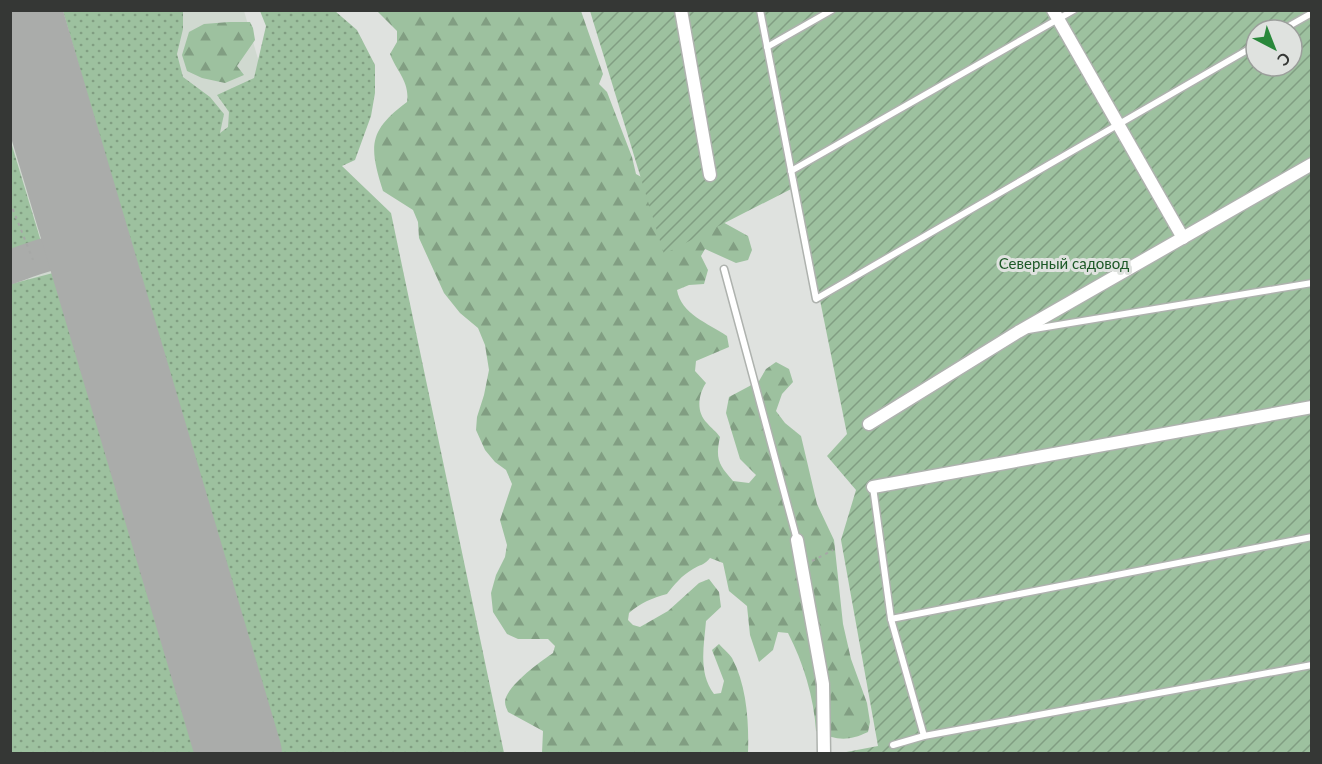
<svg xmlns="http://www.w3.org/2000/svg" width="1322" height="764" viewBox="0 0 1322 764" font-family="Lato,sans-serif">
  <defs>
    <pattern id="grass-dots" width="8" height="8" patternUnits="userSpaceOnUse" patternTransform="scale(1.5)"><rect width="8" height="8" fill="#9dc19f"/><path d="M2 2h.1M6 6h.1" fill="none" stroke="#819e82" stroke-width="1.8" stroke-linecap="round"/></pattern>
    <pattern id="forest-firs" width="22" height="20" patternUnits="userSpaceOnUse" patternTransform="scale(1.5)"><rect width="22" height="20" fill="#9dc19f"/><path d="M5 1l3.5 6h-7zM16 11l3.5 6h-7z" fill="#819e82"/></pattern>
    <pattern id="garden-furrows" width="10" height="10" patternUnits="userSpaceOnUse" patternTransform="scale(1.5)"><rect width="10" height="10" fill="#9dc19f"/><path d="M-1 1l2-2M0 10L10 0M9 11l2-2" fill="none" stroke="#819e82"/></pattern>
  </defs>
  <rect width="100%" height="100%" fill="#dfe2df"/>
  <polygon fill="#d0d9d0" points="10,11 244,11 461,753 11,753"/>
  <g fill="url(#grass-dots)">
    <polygon points="63,11 183,11 183,29 177,54 183,77 210,97 224,114 220,133 228,127 229,112 217,95 254,78 266,26 260,11 335,11 357,30 375,65 375,93 371,116 355,160 342,166 391,213 504,753 277,753"/>
    <polygon points="10,139 42,245 11,254 10,254"/>
    <polygon points="53,273 203,753 11,753 11,284"/>
  </g>
  <g fill="url(#forest-firs)">
    <path d="M377 11H581L603 74 599 84 607 92 632 157 636 174 748 236 752 250 748 260 736 263 705 249 701 256 708 270 704 284 689 285 677 290C681 314 708 323 727 336L729 347 696 361 695 371 706 383C698 395 696 412 707 423 711 428 716 431 720 437 715 459 719 465 733 481L749 483 756 475 740 459 726 413 729 397 759 381 766 369 776 362 789 369 793 382 782 394 776 411 785 423 801 436 817 504 834 540 843 624 851 659 867 703 870 722 868 732C847 742 836 740 816 731 814 697 803 662 788 633L778 632 773 650 759 662 750 635 747 606 729 591 723 563 710 558C705 565 699 565 693 569 681 576 675 584 667 594 652 598 640 603 629 613L628 620 633 625 640 627 668 611 699 583 709 579 719 592 721 607 706 621C704 646 698 673 714 694L721 693 724 681 712 650 719 644C723 649 729 653 732 658 747 686 749 723 748 753H542L543 731 508 712C507 709 505 706 505 702 505 687 541 661 553 653L555 646 548 639H518L507 634 493 612 491 593 496 575 505 557 507 545 500 520 512 484 506 470 495 462 485 450 476 430 477 417 484 395 489 370 485 345 478 328 460 313 444 293 419 238 418 222 413 210 383 191C369 146 368 131 407 102 410 82 397 72 390 54L397 42V31Z"/>
    <polygon points="229,22 250,22 253,28 255,40 237,66 244,75 225,83 202,78 187,71 182,55 189,32 204,24"/>
  </g>
  <path fill="url(#garden-furrows)" fill-rule="evenodd" d="M590 11H1311V753H841L878 746 841 540 856 490 827 456 847 434 797 186 664 254ZM1256 30H1292V66H1256Z"/>
  <g fill="none" stroke-linecap="round" stroke-linejoin="round">
    <g stroke="#aaacaa" stroke-width="34">
      <polyline points="65,250 74,242 79,215"/>
      <path d="M10 267C28 261 68 243 84 255 89 259 92 265 95 270"/>
    </g>
    <polyline stroke="#aaacaa" stroke-width="86" points="18,10 239,754"/>
    <defs>
      <g id="lane">
        <polyline points="760,10 816,299 1256,45"/>
        <polyline points="1282,30 1312,13"/>
        <polyline points="767,47 832,10"/>
        <polyline points="791,171 1074,10"/>
        <polyline points="724,269 797,540"/>
        <polyline points="1028,330 1312,283"/>
        <polyline points="873,487 891,619 924,736"/>
        <polyline points="891,619 1312,537"/>
        <polyline points="893,745 924,736 1312,665"/>
      </g>
      <g id="street">
        <polyline points="681,10 710,175"/>
        <polyline points="1053,10 1183,238"/>
        <polyline points="869,424 1018,332 1312,164"/>
        <polyline points="873,487 1312,407"/>
        <polyline points="797,540 823,684 824,754"/>
      </g>
    </defs>
    <use href="#lane" stroke="#aeb2ae" stroke-width="9"/>
    <use href="#street" stroke="#aeb2ae" stroke-width="15"/>
    <g stroke="#a6a8a6" stroke-width="2" stroke-dasharray="3 4.5" stroke-linecap="butt">
      <polyline points="10,202 33,260"/>
      <polyline points="812,561 833,550"/>
    </g>
    <use href="#lane" stroke="#fff" stroke-width="6"/>
    <use href="#street" stroke="#fff" stroke-width="12"/>
  </g>
  <g text-anchor="middle" dominant-baseline="central" stroke-width="6" stroke-linejoin="round" paint-order="stroke">
    <g font-size="15" fill="#1c5826" stroke="#dfe2df">
      <text x="1064" y="263">Северный садовод</text>
    </g>
  </g>
  <rect width="1322" height="764" fill="none" stroke="#353735" stroke-width="24"/>
  <g transform="translate(1274 48) rotate(138)"><circle r="28" fill="#dfe2df" stroke="#9b9e9b" stroke-width="1.5"/>
  <path d="M0-4.5L10 22L0 15L-10 22Z" fill="#29883b"/>
  <text y="-9" font-size="16" font-weight="bold" text-anchor="middle" fill="#353735">С</text>
  </g>
</svg>
